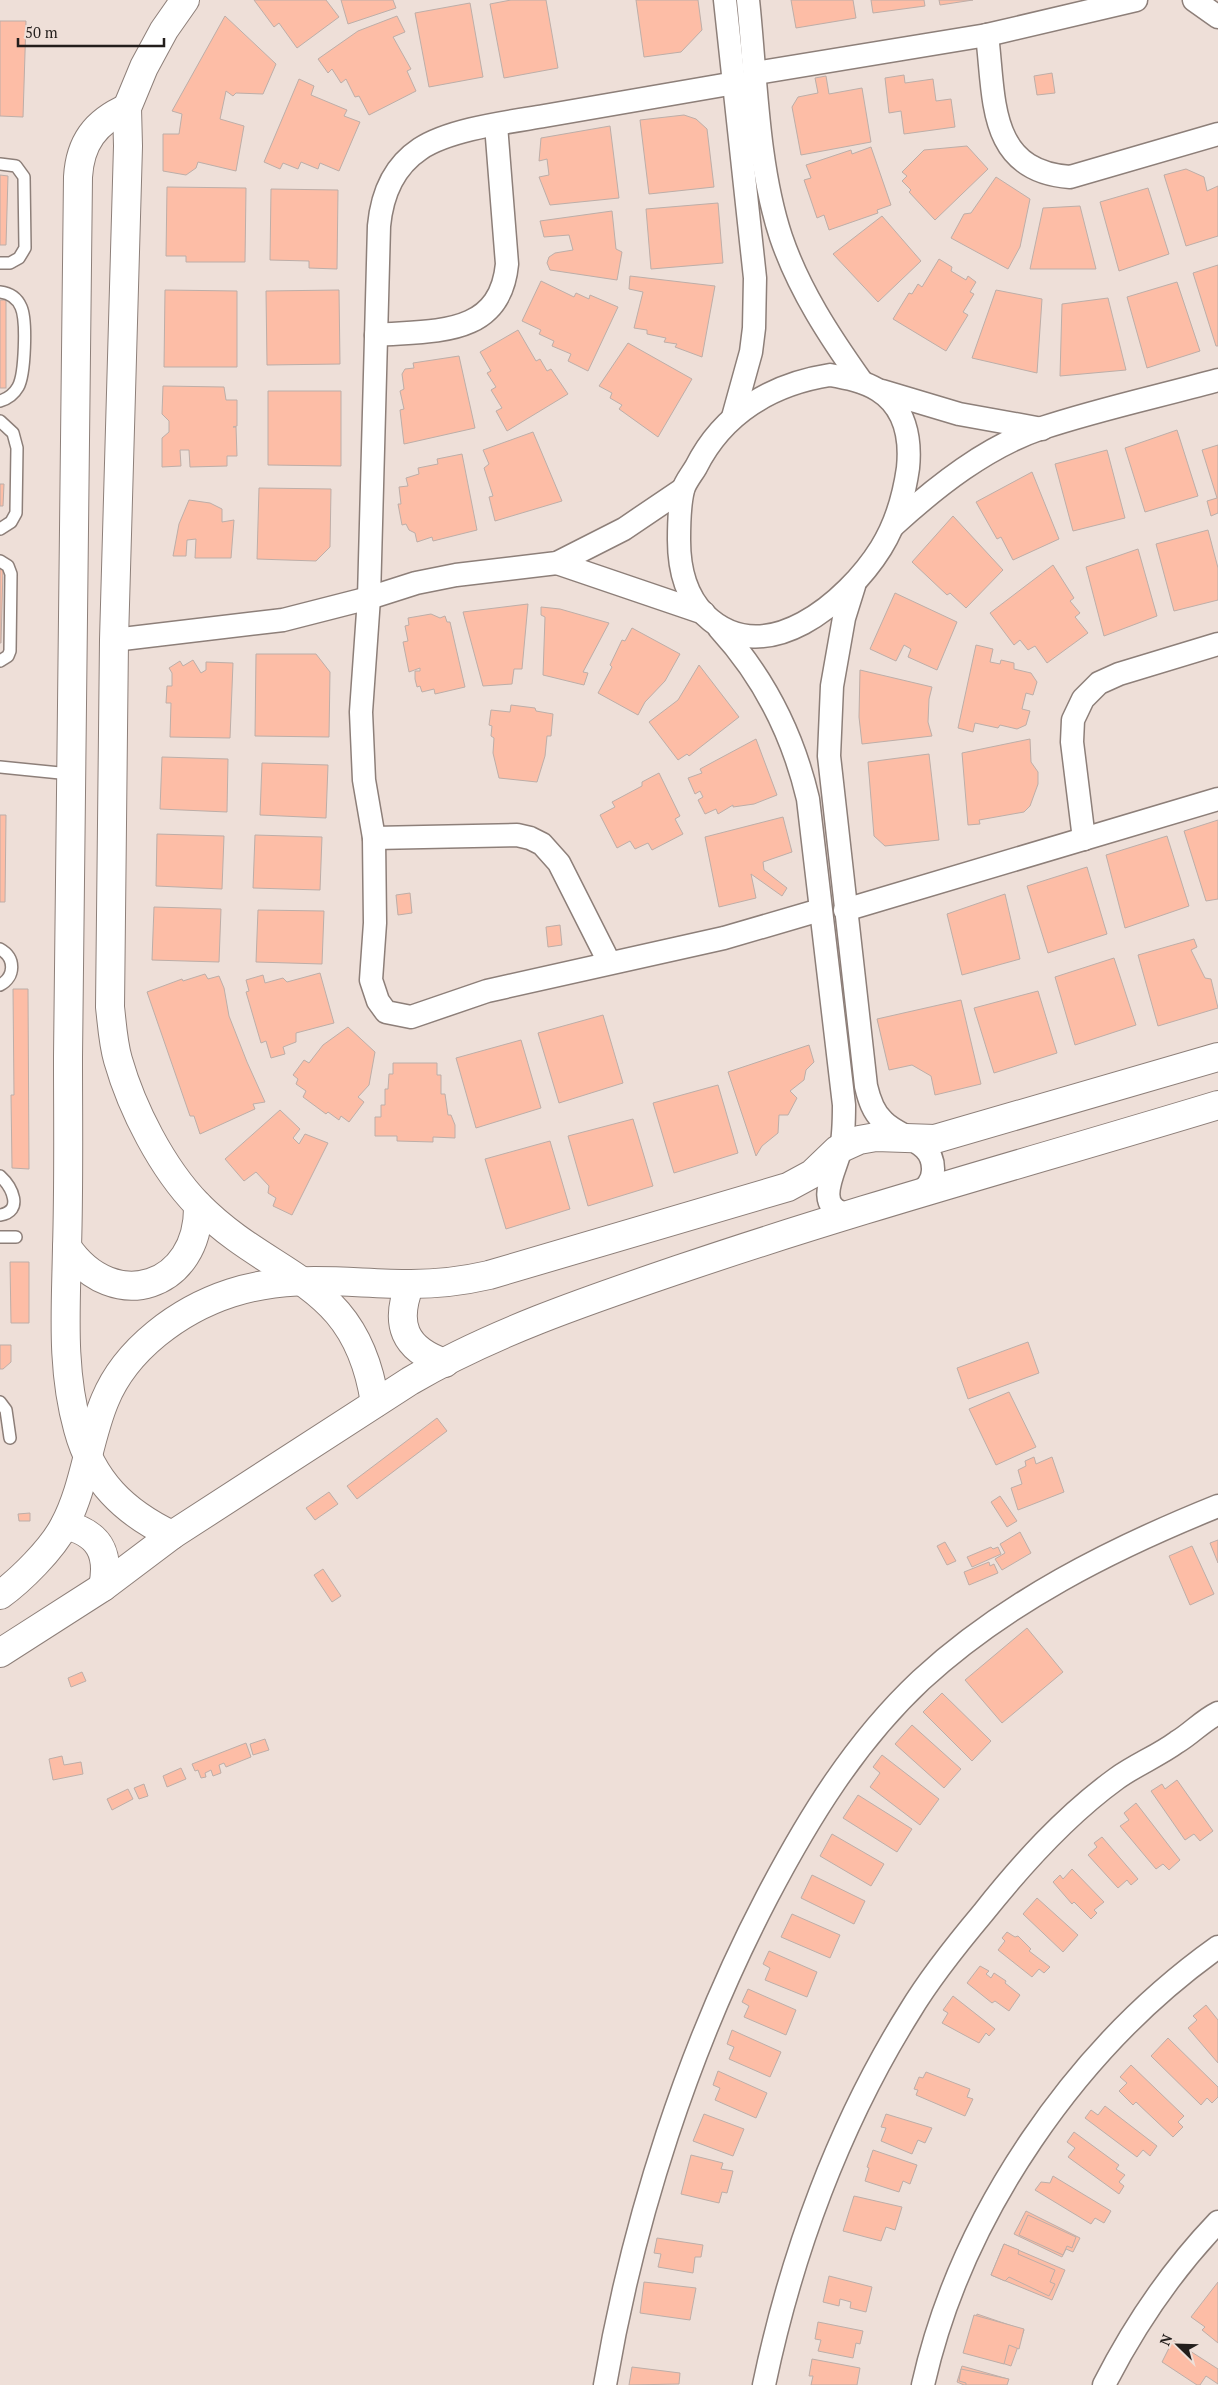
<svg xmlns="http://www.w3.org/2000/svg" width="1218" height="2385" viewBox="0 0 1218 2385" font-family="'PT Serif',serif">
  <rect width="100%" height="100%" fill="#eedfd8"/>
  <g fill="#fdbda6" stroke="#bdaea8">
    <polygon points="254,0 326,0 339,17 297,48 279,23 274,27"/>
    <polygon points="341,0 393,0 396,8 348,24"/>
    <polygon points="511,0 546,0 558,68 504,78 490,4"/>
    <polygon points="636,0 698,0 702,30 681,52 644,57"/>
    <polygon points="791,0 853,0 856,18 796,28"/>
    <polygon points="871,0 924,0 925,6 873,13"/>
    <polygon points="939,0 973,0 940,5"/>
    <polygon points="470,3 483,77 429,87 415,13"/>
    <polygon points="225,16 276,64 263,94 236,93 233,96 226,91 220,119 244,126 236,171 198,162 196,168 186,175 163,171 163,134 179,134 182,114 172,111"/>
    <polygon points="397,16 405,32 393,37 411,69 407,71 416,91 369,115 359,96 355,97 346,79 341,83 332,69 328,73 318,59 358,31"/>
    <polygon points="0,21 26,21 23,117 0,116"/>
    <polygon points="1052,73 1055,93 1037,95 1034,76"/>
    <polygon points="904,75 905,83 933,79 936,101 951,99 955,127 904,134 901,111 889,113 885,78"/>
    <polygon points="826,76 829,94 862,88 871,142 801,155 792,107 798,97 818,93 815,78"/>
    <polygon points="299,79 314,86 311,95 347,110 344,116 360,122 339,171 320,163 318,169 301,162 298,169 283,163 280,169 264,162"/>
    <polygon points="684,115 696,119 707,129 714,187 649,194 640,120"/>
    <polygon points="610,126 619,198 550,205 539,177 549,175 547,159 539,161 541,138"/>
    <polygon points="967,146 988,169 935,220 909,192 911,190 902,181 907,176 902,172 924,150"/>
    <polygon points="871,147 891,205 877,210 878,213 829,230 824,215 817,218 804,180 811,178 806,165 851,150 852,154"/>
    <polygon points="1186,169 1204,177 1207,191 1218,186 1218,236 1186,246 1164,175"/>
    <polygon points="0,175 8,176 6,245 0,245"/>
    <polygon points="996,177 1030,199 1020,247 1008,269 951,238 964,214 971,213"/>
    <polygon points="167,187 246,188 245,262 186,262 186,256 166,256"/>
    <polygon points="1148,188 1169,254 1119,271 1100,202"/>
    <polygon points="271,189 338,190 337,269 309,268 309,261 270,260"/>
    <polygon points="718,203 723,263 651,269 646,209"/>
    <polygon points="1080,206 1096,269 1030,269 1043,208"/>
    <polygon points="612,211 616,249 622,252 617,280 550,270 547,263 549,257 555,253 573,250 569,235 544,237 540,221"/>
    <polygon points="882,216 921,261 878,302 833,254"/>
    <polygon points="939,259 952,267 951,271 966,280 968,276 976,282 970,292 974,294 963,312 968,315 946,351 893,319 909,293 912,294 918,284 922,287"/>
    <polygon points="1218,265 1218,346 1216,346 1193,273"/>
    <polygon points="630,276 715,286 702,357 675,347 677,344 664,342 666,338 647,334 647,330 634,328 643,292 629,289"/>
    <polygon points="541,281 574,297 576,293 589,299 590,295 618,307 588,371 568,361 571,354 552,346 554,341 539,334 541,330 522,321"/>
    <polygon points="1177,282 1200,351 1147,368 1127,297"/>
    <polygon points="165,290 237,291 237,367 164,367"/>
    <polygon points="339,290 340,364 267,365 266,291"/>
    <polygon points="996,290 1042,299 1037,373 972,358"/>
    <polygon points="1108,298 1126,370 1060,376 1062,304"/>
    <rect x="0" y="300" width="6" height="88"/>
    <polygon points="518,330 536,361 540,359 547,371 551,369 568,394 507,431 496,411 502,408 491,390 496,387 487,373 491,371 480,352"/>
    <polygon points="628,343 692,379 658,437 619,409 622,405 610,398 612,393 599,386"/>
    <polygon points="459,356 475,428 404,444 400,410 404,409 400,391 404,389 402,374 405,369 414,368 413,363"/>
    <polygon points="163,386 224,387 226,400 237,400 237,426 233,427 236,427 237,456 227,456 227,466 190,467 189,450 180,450 181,466 162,467 162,438 169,432 169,421 162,414"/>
    <polygon points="268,391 341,391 341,466 268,465"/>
    <polygon points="1177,430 1198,496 1145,512 1125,448"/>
    <polygon points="533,432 562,501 495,521 489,497 493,496 484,468 489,464 483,450"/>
    <polygon points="1218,445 1218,513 1211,516 1207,501 1217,498 1202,450"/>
    <polygon points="1107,450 1125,518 1073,531 1055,464"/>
    <polygon points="462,454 477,530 433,541 432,537 417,542 415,533 409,530 406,524 402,525 398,504 401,504 399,487 408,486 406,478 419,474 418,468 438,464 437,459"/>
    <polygon points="1032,472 1059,539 1013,560 1001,537 997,539 976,502"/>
    <polygon points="0,484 4,484 3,506 0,506"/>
    <polygon points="259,488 331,489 330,547 316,561 257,559"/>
    <polygon points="189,500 210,503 222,509 222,522 234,520 231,558 195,558 196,539 187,540 186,556 173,556 179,524"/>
    <polygon points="953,516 1003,570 966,608 950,593 947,595 912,562"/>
    <polygon points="1208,530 1218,568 1218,600 1174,611 1156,544"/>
    <polygon points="1138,549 1157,616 1104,636 1086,567"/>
    <polygon points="1053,565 1074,598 1070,601 1080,613 1075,617 1088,633 1047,663 1035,646 1028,650 1020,640 1014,645 990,613"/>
    <polygon points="0,569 3,569 1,643 0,643"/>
    <polygon points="895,593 957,622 937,670 908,657 911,649 904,645 896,661 870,649"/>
    <polygon points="528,604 522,669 514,669 512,684 483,686 463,612"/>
    <polygon points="541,607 560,609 609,623 583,672 588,673 584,685 543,675 545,617 541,615"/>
    <polygon points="431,614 440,618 445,616 447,622 450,622 465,687 435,694 434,689 422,692 420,686 417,687 415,679 415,671 420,671 420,668 409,672 403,642 408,641 405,626 409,625 408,618"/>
    <polygon points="632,628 680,654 665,681 645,702 638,715 598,693 612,667 610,665 622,640 625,641"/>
    <polygon points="976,645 993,649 990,662 1000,664 1001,660 1014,663 1014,669 1031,673 1037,682 1033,695 1026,693 1022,709 1030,711 1026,725 1017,729 1000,725 998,728 975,723 973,732 958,728"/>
    <polygon points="256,654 316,654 330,672 329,737 255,736"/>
    <polygon points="193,660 201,673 206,670 206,662 233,663 230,738 170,737 171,703 166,703 167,686 172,686 172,673 169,668 180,661 183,666"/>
    <polygon points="699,665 739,717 689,756 687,754 678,760 649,722 678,700"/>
    <polygon points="860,670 932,687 929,699 928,722 932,736 862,744 859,717"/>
    <polygon points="511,705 535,708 536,711 553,714 551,736 547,736 545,756 537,782 499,778 493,753 494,738 491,736 492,726 489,725 491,710 510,712"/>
    <polygon points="756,739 777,795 754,804 733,807 733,805 718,814 716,809 705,814 698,800 703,797 700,791 695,794 688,778 702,773 700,769"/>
    <polygon points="1030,739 1031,762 1038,772 1038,784 1030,806 1024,812 979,820 980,824 968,825 962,753"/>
    <polygon points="929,754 939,840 885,846 874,836 868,762"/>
    <polygon points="162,757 228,759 227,812 160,809"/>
    <polygon points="262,763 328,765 326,818 260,815"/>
    <polygon points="659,773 680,816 675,819 683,834 652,850 648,843 635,849 630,841 617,848 600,815 615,807 612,802 642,786 642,782"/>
    <polygon points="0,815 6,815 5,902 0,902"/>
    <polygon points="783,817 792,852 763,862 764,870 787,888 782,896 751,874 756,898 719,907 705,837"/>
    <polygon points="1218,820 1218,899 1206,901 1184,831"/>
    <polygon points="157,834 224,836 222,889 156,886"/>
    <polygon points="255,835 322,837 320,890 253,888"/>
    <polygon points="1167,836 1189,906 1125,928 1106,855"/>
    <polygon points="1087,867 1107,934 1048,953 1027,886"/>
    <polygon points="410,893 412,913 398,915 396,895"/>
    <polygon points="1005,894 1020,959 962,975 947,914"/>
    <polygon points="154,907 221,909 219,962 152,960"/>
    <polygon points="258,910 324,911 322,964 256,962"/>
    <polygon points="560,925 562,945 548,947 546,927"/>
    <polygon points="1194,939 1197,947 1191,950 1205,978 1211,979 1218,1008 1158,1026 1138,955"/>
    <polygon points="1114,958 1136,1025 1075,1045 1055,977"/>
    <polygon points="320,973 334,1023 296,1033 296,1042 283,1047 285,1054 271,1058 266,1041 261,1043 246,992 249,991 246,980 263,975 265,983 283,978 287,982"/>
    <polygon points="205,974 208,979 219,976 224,988 229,1016 247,1062 265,1102 253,1104 255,1109 200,1134 194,1116 190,1116 147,992 182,979 183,981"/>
    <polygon points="13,989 28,989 29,1169 12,1168 11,1095 14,1095"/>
    <polygon points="1038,991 1057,1053 994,1073 974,1008"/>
    <polygon points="961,1000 981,1084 935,1095 931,1076 912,1065 889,1070 877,1019"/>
    <polygon points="603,1015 623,1083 559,1103 538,1033"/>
    <polygon points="348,1027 375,1052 369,1085 358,1097 364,1102 349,1122 341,1116 339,1120 328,1112 326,1114 303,1097 306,1091 296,1084 298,1079 293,1075 304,1060 309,1063 323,1045"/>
    <polygon points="521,1040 541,1108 476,1128 456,1058"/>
    <polygon points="809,1045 814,1062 806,1070 804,1080 790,1091 797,1098 788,1115 779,1115 778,1133 762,1146 756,1156 728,1072"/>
    <polygon points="393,1063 437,1063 437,1075 441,1075 441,1094 445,1094 448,1115 451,1115 455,1125 455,1138 433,1137 433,1142 397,1141 397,1136 375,1136 375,1117 381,1117 381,1105 385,1105 385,1089 388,1089 389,1074 393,1074"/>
    <polygon points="718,1085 738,1153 674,1173 653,1103"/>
    <polygon points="280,1110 300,1129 293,1138 299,1144 305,1134 328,1143 292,1215 273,1206 276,1198 268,1193 269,1186 256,1172 244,1181 225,1159"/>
    <polygon points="633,1119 653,1186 588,1206 568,1136"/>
    <polygon points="550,1141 570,1209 506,1229 485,1159"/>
    <polygon points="10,1262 29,1262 29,1323 11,1323"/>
    <polygon points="1028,1342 1039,1373 968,1399 957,1368"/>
    <polygon points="0,1345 11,1345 11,1362 3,1369 0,1369"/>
    <polygon points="1009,1392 1036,1447 996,1465 969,1409"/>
    <polygon points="437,1418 447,1431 357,1499 347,1486"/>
    <polygon points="1034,1457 1036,1464 1052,1457 1064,1492 1018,1510 1011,1488 1022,1484 1018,1470 1026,1466 1025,1461"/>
    <polygon points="329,1492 338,1504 315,1520 306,1508"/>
    <polygon points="1000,1496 1017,1521 1007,1527 991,1502"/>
    <polygon points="30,1513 30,1521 19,1521 18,1514"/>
    <polygon points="1020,1532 1031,1553 1002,1570 995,1559 1005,1553 1000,1544"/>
    <polygon points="1218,1540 1218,1563 1210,1543"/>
    <polygon points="945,1542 956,1561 947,1565 937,1546"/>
    <polygon points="1192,1546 1214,1594 1190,1605 1169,1556"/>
    <polygon points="991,1547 993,1549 998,1547 1001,1554 972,1567 967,1557"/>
    <polygon points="989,1562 990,1566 994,1564 998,1573 969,1585 964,1572"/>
    <polygon points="323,1569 341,1596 332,1602 314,1575"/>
    <polygon points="1027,1628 1063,1672 1002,1723 965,1680"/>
    <polygon points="82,1672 86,1681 71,1687 68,1678"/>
    <polygon points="942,1693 991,1741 972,1761 923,1712"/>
    <polygon points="912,1725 961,1769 944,1788 895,1744"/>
    <polygon points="265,1739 269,1750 253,1755 250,1744"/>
    <polygon points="246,1743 251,1757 226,1767 224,1763 219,1765 221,1773 213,1776 211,1770 205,1773 206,1777 201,1778 198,1770 195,1771 192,1764"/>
    <polygon points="882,1755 939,1799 920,1825 870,1787 880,1773 873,1767"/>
    <polygon points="62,1756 64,1765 81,1762 83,1774 53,1780 49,1759"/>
    <polygon points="181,1768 186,1779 167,1787 163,1776"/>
    <polygon points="1177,1780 1213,1831 1200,1841 1194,1834 1185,1840 1151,1791 1162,1784 1165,1789"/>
    <polygon points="144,1784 148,1796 139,1799 134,1788"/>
    <polygon points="128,1789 133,1799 112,1810 107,1799"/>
    <polygon points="858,1795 912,1829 897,1852 843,1818"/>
    <polygon points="1136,1803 1180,1860 1169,1870 1163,1864 1156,1869 1120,1826 1129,1820 1124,1813"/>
    <polygon points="832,1834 884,1864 871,1886 820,1856"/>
    <polygon points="1102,1837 1138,1879 1131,1885 1127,1880 1118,1888 1088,1855 1097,1847 1094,1843"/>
    <polygon points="1072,1869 1104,1902 1094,1910 1097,1913 1091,1919 1074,1902 1072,1904 1053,1882 1060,1875 1063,1879"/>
    <polygon points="812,1875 865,1901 854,1924 801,1898"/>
    <polygon points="1037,1898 1078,1935 1063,1952 1023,1914"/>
    <polygon points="792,1914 840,1935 830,1958 781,1937"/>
    <polygon points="1007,1932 1015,1937 1018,1936 1031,1949 1029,1951 1050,1967 1044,1973 1039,1969 1032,1977 998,1950 1005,1941 1002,1938"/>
    <polygon points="769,1951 817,1972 807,1997 765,1980 770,1968 763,1964"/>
    <polygon points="980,1966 989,1971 986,1974 991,1978 994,1973 1006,1981 1005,1983 1020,1995 1009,2011 995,2001 992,2003 967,1983"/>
    <polygon points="748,1989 796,2010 786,2035 744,2017 749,2006 742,2002"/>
    <polygon points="953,1996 995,2029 989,2036 986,2033 979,2043 942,2023 948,2013 943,2010"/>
    <polygon points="1206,2005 1218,2020 1218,2063 1188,2028 1197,2020 1193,2016"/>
    <polygon points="732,2030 781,2052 770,2077 729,2059 734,2047 727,2044"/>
    <polygon points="1168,2038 1218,2087 1218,2097 1212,2103 1207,2098 1201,2105 1151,2056"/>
    <polygon points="1131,2065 1184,2116 1178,2122 1183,2127 1173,2137 1136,2102 1133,2105 1119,2091 1127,2083 1120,2077"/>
    <polygon points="718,2071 767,2093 756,2118 715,2100 720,2088 713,2085"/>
    <polygon points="926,2072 970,2089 967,2097 973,2099 965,2116 916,2095 918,2090 914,2089 919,2077 923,2078"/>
    <polygon points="1105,2106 1157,2146 1150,2156 1143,2150 1137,2157 1085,2118 1091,2110 1098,2115"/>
    <polygon points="704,2114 744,2129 733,2156 693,2141"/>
    <polygon points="886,2114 932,2128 925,2143 918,2140 912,2154 881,2141 886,2128 881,2127"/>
    <polygon points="1074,2132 1119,2165 1116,2169 1125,2175 1119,2182 1124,2186 1119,2194 1068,2157 1075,2148 1067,2142"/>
    <polygon points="873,2150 917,2165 910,2184 903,2181 899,2192 865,2181 869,2168 867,2167"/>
    <polygon points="691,2155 723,2163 721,2169 733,2171 727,2193 722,2192 719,2203 681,2194"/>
    <polygon points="1053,2176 1111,2211 1104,2223 1095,2218 1091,2224 1035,2190 1041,2182 1050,2183"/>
    <polygon points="854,2196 902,2207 895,2230 886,2227 881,2241 843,2231"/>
    <polygon points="1026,2211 1080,2238 1073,2252 1066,2249 1062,2257 1014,2234"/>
    <polygon points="1028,2215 1076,2237 1072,2248 1067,2246 1063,2255 1019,2235"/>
    <polygon points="657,2238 703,2245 701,2257 695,2257 693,2273 658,2267 661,2254 654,2253"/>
    <polygon points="1004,2244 1065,2270 1052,2300 991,2275"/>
    <polygon points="1004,2244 1019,2250 1018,2254 1055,2270 1050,2282 1055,2284 1049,2296 1009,2277 1005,2281 991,2275"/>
    <polygon points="829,2276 872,2287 866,2312 850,2308 851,2302 840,2299 839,2306 823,2302"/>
    <polygon points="644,2282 696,2288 690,2320 640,2313"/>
    <polygon points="1218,2282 1218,2343 1202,2330 1205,2327 1191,2317"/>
    <polygon points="977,2314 1024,2330 1011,2366 965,2351"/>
    <polygon points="974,2315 1024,2329 1019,2349 1009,2345 1004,2364 963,2353"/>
    <polygon points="818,2322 863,2331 860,2344 856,2343 853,2358 818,2351 821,2340 815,2339"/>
    <polygon points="1173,2340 1218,2369 1218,2384 1206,2376 1200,2385 1197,2385 1162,2362"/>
    <polygon points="812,2359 860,2368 857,2385 811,2385 813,2376 809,2376"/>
    <polygon points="962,2366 1008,2379 1006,2385 964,2385 957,2382"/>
    <polygon points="632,2367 680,2373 679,2384 629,2385"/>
    <polygon points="961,2369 1009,2379 1007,2385 966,2385 966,2383 959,2381"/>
  </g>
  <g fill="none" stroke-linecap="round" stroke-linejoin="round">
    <defs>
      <g id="lane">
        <polyline points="0,164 16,166 24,177 25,248 19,258 10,263 0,263"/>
        <path d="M0 292C9 293 17 298 21 307 27 320 25 375 18 387 14 394 7 399 0 401"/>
        <polyline points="0,421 13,433 17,448 16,513 11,522 0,529"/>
        <polyline points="0,561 8,566 11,574 10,651 8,656 0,661"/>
        <polyline points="0,767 70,774"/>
        <path d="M0 949C16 958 15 977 0 985"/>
        <path d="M0 1176C12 1187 24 1211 0 1215"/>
        <polyline points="0,1237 16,1237"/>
        <polyline points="0,1402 6,1410 10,1438"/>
      </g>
      <g id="street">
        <polyline points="725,0 755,278 754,328 751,352 733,417"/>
        <path d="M748 0C756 75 757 165 781 237 799 290 830 337 862 382"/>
        <polyline points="1194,0 1218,17"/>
        <path d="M987 35C995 98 987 171 1070 177L1218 134"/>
        <polyline points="756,73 987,35 1136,0"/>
        <path d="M735 83C672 94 608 105 544 116 509 122 450 129 420 149 393 167 382 194 379 226L369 598 361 712 364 780 374 838 375 923 371 980 378 1001 386 1012 411 1017 487 991 724 938 820 910"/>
        <path d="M376 335C433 330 500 338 507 264L496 125"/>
        <path d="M830 375C847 378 863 381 878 390 905 407 911 438 908 468 904 496 896 524 881 548 848 601 765 673 705 615 685 595 679 567 679 540 679 524 679 506 683 490 685 482 692 474 696 467 723 413 772 384 830 375Z"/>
        <polyline points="882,391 959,414 1042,429"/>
        <path d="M894 525C937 486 986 447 1042 428 1099 409 1160 396 1218 380"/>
        <polyline points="557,563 704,613"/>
        <path d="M854 586 844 618 832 686 829 756 866 1086C869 1099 873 1112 883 1121 900 1139 934 1140 933 1170 933 1181 926 1189 917 1195"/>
        <path d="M719 628C764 677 793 735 808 799L844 1105C844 1120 844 1134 841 1148 836 1170 812 1207 847 1214"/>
        <polyline points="114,640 283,620 369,598 416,583 456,575 557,563 624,529 683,489"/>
        <polyline points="374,838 517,835 530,838 542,844 559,863 609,962"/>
        <polyline points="1084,839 1072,742 1073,720 1083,699 1099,683 1119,674 1218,644"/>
        <polyline points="845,910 1218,799"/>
        <path d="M605 2385C633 2219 689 2046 767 1897 809 1817 855 1742 921 1680 1006 1602 1111 1549 1218 1506"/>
        <path d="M764 2385C791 2255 839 2124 910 2011 931 1976 957 1944 983 1913 1022 1864 1065 1816 1116 1779 1135 1765 1158 1756 1177 1742 1192 1733 1202 1721 1218 1713"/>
        <path d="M923 2385C961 2215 1076 2048 1218 1947"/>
        <path d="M1104 2385C1134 2326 1172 2270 1218 2222"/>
      </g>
      <g id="secondary">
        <path d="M185 0 164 30 144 67 127 108 128 146 114 640 110 1007C112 1024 113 1043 118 1060 132 1109 162 1168 198 1205 274 1282 356 1277 375 1403"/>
        <path d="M127 108C95 122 80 143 78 177 74 471 70 764 68 1057 68 1120 69 1184 67 1247 66 1309 61 1368 78 1429 92 1481 124 1512 172 1535"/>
        <path d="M67 1247C114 1316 200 1287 198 1205"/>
        <path d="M410 1284C394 1324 404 1349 445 1363"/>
        <path d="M65 1525C99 1533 110 1553 103 1587"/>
        <path d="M0 1595C21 1580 52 1549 64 1526 85 1487 88 1440 105 1400 126 1349 179 1310 231 1293 293 1273 348 1284 411 1284 438 1284 463 1281 489 1275L788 1187 812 1174 837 1150 859 1140 876 1137 935 1139 1218 1057"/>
        <path d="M0 1653 103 1587 172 1535 410 1381C493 1332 592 1299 683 1268 860 1208 1040 1159 1218 1105"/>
      </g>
    </defs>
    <use href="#lane" stroke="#8d7f79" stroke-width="14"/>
    <use href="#street" stroke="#8d7f79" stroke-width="25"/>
    <use href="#secondary" stroke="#8d7f79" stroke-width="30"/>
    <use href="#lane" stroke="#fff" stroke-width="11"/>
    <use href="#street" stroke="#fff" stroke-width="22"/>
    <use href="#secondary" stroke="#fff" stroke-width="28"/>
  </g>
  <g transform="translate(1178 2345) rotate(293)" stroke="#eedfd8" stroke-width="4" paint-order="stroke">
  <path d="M0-4L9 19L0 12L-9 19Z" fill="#231e1c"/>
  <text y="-8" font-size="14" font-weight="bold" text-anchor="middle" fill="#231e1c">N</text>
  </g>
  <path d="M18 38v8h146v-8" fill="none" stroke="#231e1c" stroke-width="2.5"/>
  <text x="25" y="38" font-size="15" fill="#231e1c" stroke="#eedfd8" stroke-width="4" paint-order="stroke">50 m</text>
</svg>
